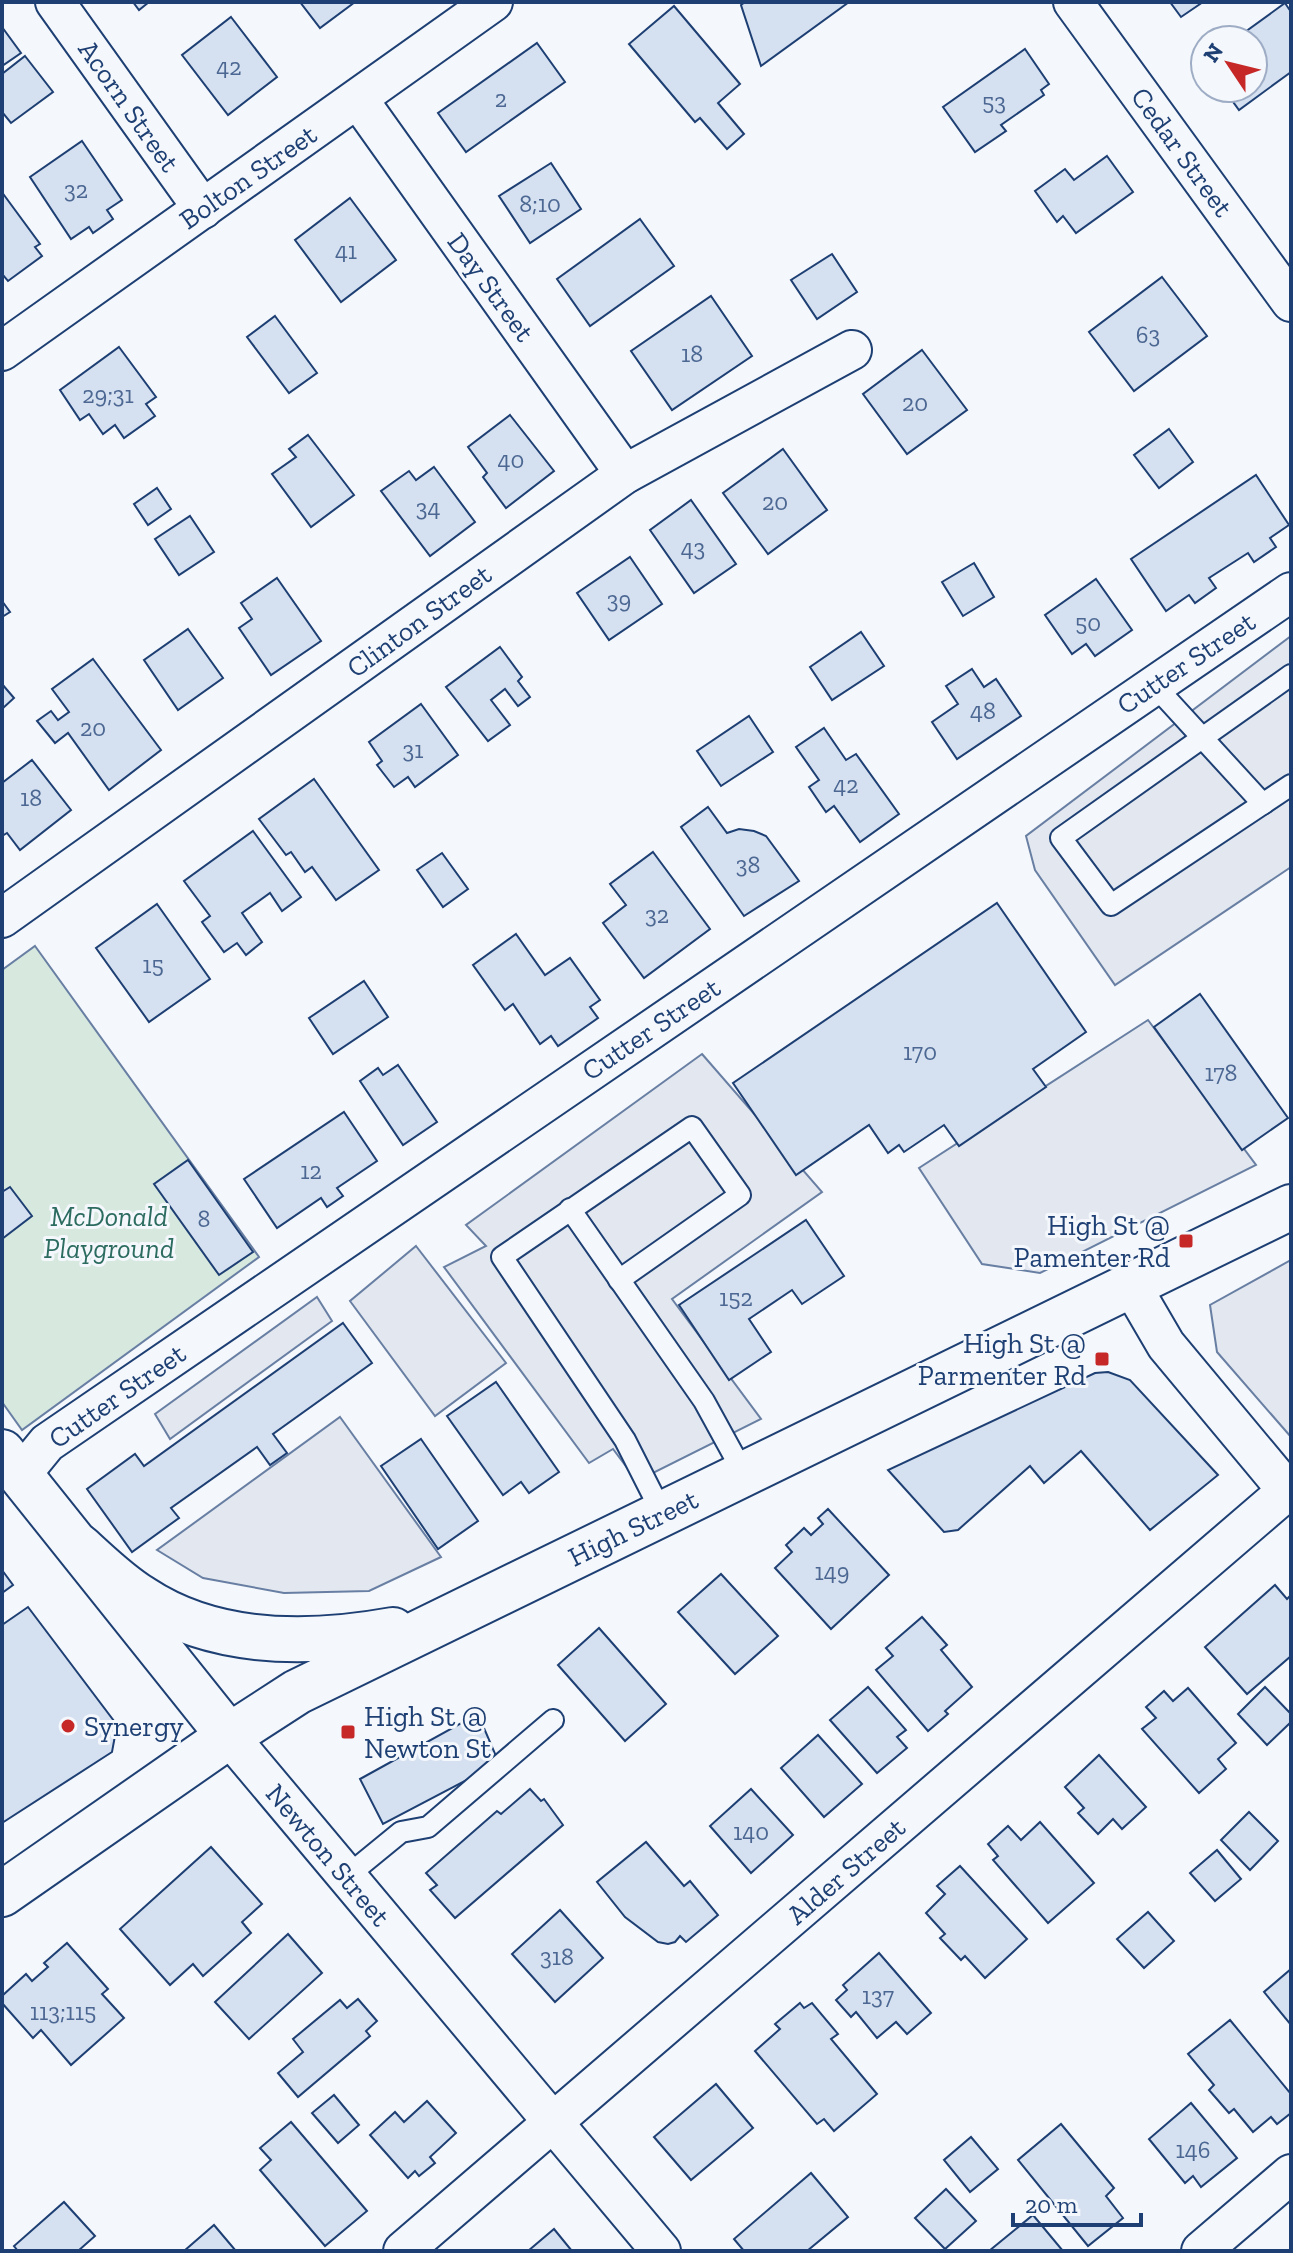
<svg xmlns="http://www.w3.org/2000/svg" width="1293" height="2253" viewBox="0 0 1293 2253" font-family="'Zilla Slab',serif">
  <rect width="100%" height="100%" fill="#f4f7fb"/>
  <polygon fill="#d7e8df" stroke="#687fa3" stroke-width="2" points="35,946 259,1257 22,1430 2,1402 2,970"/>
  <g fill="#e3e8f0" stroke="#687fa3" stroke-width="2">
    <polygon points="1291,636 1291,867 1115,985 1035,870 1026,836"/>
    <polygon points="1148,1020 1256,1165 1040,1273 982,1264 919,1168"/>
    <polygon points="702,1054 822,1192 672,1299 761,1419 637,1481 613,1449 589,1463 444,1267 486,1246 466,1225"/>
    <polygon points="416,1246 506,1363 435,1416 350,1301"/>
    <polygon points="1291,1260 1291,1437 1217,1352 1210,1305"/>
    <polygon points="317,1297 332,1321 170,1439 155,1414"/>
    <polygon points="340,1417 441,1557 369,1591 284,1593 203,1578 157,1550"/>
  </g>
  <g fill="#d5e0f0" stroke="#1d3f73" stroke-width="2">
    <polygon points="133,2 149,2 139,10"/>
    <polygon points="300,2 355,2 320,28"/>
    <polygon points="745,2 849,2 761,66 741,5"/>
    <polygon points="1170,2 1203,2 1181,17"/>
    <polygon points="1285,3 1291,12 1291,72 1239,110 1223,88 1253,88 1253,40 1234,40"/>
    <polygon points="674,6 740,84 718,103 744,134 727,149 700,118 695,122 629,44"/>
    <polygon points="231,17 277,77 228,115 182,55"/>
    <polygon points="2,27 21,53 2,66"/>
    <polygon points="537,43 565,82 466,152 438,113"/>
    <polygon points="1025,49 1049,84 1041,90 1044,95 1001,125 1006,131 975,152 943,107"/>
    <polygon points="25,56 53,92 11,123 2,112 2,74"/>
    <polygon points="82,141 122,200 107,210 113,219 93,233 89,227 71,239 30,177"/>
    <polygon points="1107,156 1133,192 1076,233 1063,216 1057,222 1035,191 1065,169 1074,180"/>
    <polygon points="551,163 581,209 530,243 499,196"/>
    <polygon points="4,195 40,244 35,247 42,256 8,281 2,274 2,197"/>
    <polygon points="350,198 396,260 341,302 295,240"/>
    <polygon points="640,219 674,266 590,326 557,279"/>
    <polygon points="832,254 857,292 817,319 791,280"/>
    <polygon points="1162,277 1207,336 1134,391 1089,332"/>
    <polygon points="711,296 752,356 672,410 631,351"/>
    <polygon points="275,316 317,373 289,393 247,337"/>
    <polygon points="119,347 156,397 146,404 155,416 124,438 115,425 103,434 89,414 80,420 60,390"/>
    <polygon points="922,350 967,410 907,454 863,394"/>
    <polygon points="510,415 554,471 506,508 483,477 487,473 468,447"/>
    <polygon points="1169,429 1193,462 1159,488 1134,455"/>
    <polygon points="308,435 354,495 311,527 272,474 296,457 289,449"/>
    <polygon points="783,449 827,510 768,554 723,493"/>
    <polygon points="434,467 475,522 430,556 381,491 409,471 416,480"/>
    <polygon points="1256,475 1289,525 1270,538 1276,547 1254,562 1248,553 1209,578 1216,588 1195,603 1189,595 1166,611 1131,559"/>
    <polygon points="157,488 171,509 148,525 134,504"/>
    <polygon points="691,500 736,564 694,593 650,530"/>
    <polygon points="190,516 214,552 179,575 155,539"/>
    <polygon points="630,557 662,604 609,640 577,593"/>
    <polygon points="974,563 994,597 963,616 942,582"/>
    <polygon points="277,578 321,641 271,675 239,628 252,619 241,603"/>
    <polygon points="1096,579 1132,630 1095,656 1086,644 1072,654 1045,615"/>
    <polygon points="2,601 10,612 2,617"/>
    <polygon points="188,629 223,678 178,710 144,660"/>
    <polygon points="861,632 884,666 832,700 810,667"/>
    <polygon points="500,647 522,677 518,681 530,697 518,706 505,689 491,700 510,725 488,741 446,687"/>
    <polygon points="93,659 161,750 109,790 68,733 55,743 37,721 51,711 58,720 69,712 52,689"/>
    <polygon points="972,669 984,687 996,679 1021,716 957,759 932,722 958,704 946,686"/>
    <polygon points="2,684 14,698 2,709"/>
    <polygon points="421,704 458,755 415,787 408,777 394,787 377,765 382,761 369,742"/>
    <polygon points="749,716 773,752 721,786 697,751"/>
    <polygon points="824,728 846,760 856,754 899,814 860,842 834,806 826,812 809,787 819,780 796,747"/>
    <polygon points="32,760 71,810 20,850 7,833 2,836 2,783"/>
    <polygon points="314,779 379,870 336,900 312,867 305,872 291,852 286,855 259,819"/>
    <polygon points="708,807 727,833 739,829 754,831 766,836 799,881 744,916 681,827"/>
    <polygon points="253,831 301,897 282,911 270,893 242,913 262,942 246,955 237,943 224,952 202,922 210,916 184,881"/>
    <polygon points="653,852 710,929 644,978 603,923 626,905 610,884"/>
    <polygon points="442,853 468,889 443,907 417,870"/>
    <polygon points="997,903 1086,1032 1033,1069 1046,1087 959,1146 944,1125 904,1152 899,1145 888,1153 869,1125 796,1175 733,1083"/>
    <polygon points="157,904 210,979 149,1022 96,948"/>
    <polygon points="516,934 545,975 570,958 600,1000 590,1007 598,1018 558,1046 551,1036 540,1044 513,1004 505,1010 473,965"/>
    <polygon points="364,981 388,1017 333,1054 309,1018"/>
    <polygon points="1200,994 1288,1118 1242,1150 1154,1027"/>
    <polygon points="398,1065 437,1122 403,1145 360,1081 378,1068 383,1075"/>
    <polygon points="344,1112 377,1161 337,1188 343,1196 327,1207 321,1198 277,1228 244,1179"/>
    <polygon points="188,1160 253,1252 219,1275 154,1184"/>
    <polygon points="10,1187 32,1216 2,1239 2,1192"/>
    <polygon points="806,1220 844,1276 802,1304 792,1290 749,1319 771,1352 729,1380 679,1305"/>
    <polygon points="343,1323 372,1363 273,1434 287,1453 270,1465 257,1447 171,1508 179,1518 132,1552 87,1489 135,1454 144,1466"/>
    <polygon points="1108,1372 1130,1380 1218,1475 1150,1530 1081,1451 1044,1483 1030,1466 958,1530 944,1532 888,1470 1095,1373"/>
    <polygon points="496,1382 559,1472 529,1493 521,1482 503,1495 447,1416"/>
    <polygon points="421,1439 478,1521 438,1549 381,1466"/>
    <polygon points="828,1509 889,1575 831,1629 775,1568 792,1552 786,1545 804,1528 811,1535 823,1524 818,1518"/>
    <polygon points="2,1570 13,1585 2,1593"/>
    <polygon points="721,1574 778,1636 735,1674 678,1612"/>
    <polygon points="1275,1585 1287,1599 1291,1595 1291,1656 1247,1694 1205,1647"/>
    <polygon points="28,1607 117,1725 112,1752 2,1823 2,1625"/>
    <polygon points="922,1617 947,1645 941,1650 972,1687 945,1711 948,1714 928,1731 876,1670 893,1656 886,1648"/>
    <polygon points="599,1628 666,1704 625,1741 558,1665"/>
    <polygon points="868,1687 906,1730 897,1737 907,1748 877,1773 830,1720"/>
    <polygon points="1265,1687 1291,1714 1291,1722 1267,1745 1238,1714"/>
    <polygon points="1188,1688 1236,1743 1218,1759 1226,1769 1199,1793 1142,1729 1156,1718 1146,1707 1164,1691 1173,1701"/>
    <polygon points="474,1716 480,1727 484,1728 499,1763 383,1824 360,1779"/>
    <polygon points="818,1735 862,1784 824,1817 781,1768"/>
    <polygon points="1099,1755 1146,1807 1122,1829 1113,1819 1098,1834 1078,1813 1084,1808 1065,1787"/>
    <polygon points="530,1789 541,1801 544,1799 563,1825 455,1918 430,1890 437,1885 426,1873 497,1811 501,1814"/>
    <polygon points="751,1789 793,1835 751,1873 710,1826"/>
    <polygon points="1249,1812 1278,1841 1250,1870 1221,1840"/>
    <polygon points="1040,1822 1094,1883 1048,1923 993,1860 998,1856 988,1844 1008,1826 1021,1840"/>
    <polygon points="646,1842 684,1886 690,1881 718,1915 686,1942 680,1936 675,1942 668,1944 658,1942 625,1917 597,1882"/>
    <polygon points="211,1847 262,1904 242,1922 251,1933 203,1976 193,1964 170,1985 120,1929"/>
    <polygon points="1217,1850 1241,1879 1215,1901 1190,1873"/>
    <polygon points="960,1866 1027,1939 985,1978 965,1956 961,1960 940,1938 945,1934 926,1913 945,1894 937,1886"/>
    <polygon points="560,1910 603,1958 555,2002 512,1954"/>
    <polygon points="1148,1912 1174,1941 1144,1968 1117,1939"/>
    <polygon points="288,1934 322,1973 249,2039 215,2002"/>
    <polygon points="67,1943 108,1989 102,1994 124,2018 71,2065 41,2030 33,2038 2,2003 2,1996 26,1974 32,1981 48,1967 44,1963"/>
    <polygon points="879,1953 931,2013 907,2034 896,2022 877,2038 856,2012 851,2017 836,2000 847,1990 843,1985"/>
    <polygon points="1291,1969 1291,2025 1264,1992"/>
    <polygon points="358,1999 377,2021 366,2031 370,2036 298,2097 278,2073 303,2052 293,2039 340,2000 347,2008"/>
    <polygon points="800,2003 804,2008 812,2003 838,2034 831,2039 877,2094 834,2131 824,2119 817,2124 755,2051 780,2029 775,2024"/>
    <polygon points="1230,2020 1291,2094 1291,2113 1277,2124 1271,2117 1253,2132 1234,2109 1229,2113 1209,2090 1214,2085 1188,2054"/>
    <polygon points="716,2084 753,2128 691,2180 654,2137"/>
    <polygon points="334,2095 359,2125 338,2143 312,2113"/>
    <polygon points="427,2101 456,2133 430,2157 435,2163 419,2176 415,2171 408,2178 370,2135 395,2112 404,2122"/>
    <polygon points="1191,2103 1237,2158 1201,2187 1193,2176 1185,2183 1149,2139"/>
    <polygon points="291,2122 367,2211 325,2246 260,2170 271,2160 260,2148"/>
    <polygon points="1061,2124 1114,2188 1106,2196 1123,2218 1088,2246 1018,2160"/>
    <polygon points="971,2137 998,2169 970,2192 944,2160"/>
    <polygon points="811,2173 848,2217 807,2251 744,2251 734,2239"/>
    <polygon points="946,2189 976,2221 945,2249 915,2218"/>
    <polygon points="64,2202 95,2236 78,2251 18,2251 14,2246"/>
    <polygon points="1033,2215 1063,2251 989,2251"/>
    <polygon points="214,2225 236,2251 184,2251"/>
    <polygon points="554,2229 572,2251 528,2251"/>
  </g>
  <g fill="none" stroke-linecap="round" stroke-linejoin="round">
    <defs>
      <g id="service">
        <polyline points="1291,675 1061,838 1111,905 1291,785"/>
        <polyline points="1154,685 1263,804"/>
        <polyline points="570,1209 704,1401 744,1474"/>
        <polyline points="619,1280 740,1195 692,1127 502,1257 625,1440 662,1513"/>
        <polyline points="346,1877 401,1832 428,1827 553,1720"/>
      </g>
      <g id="minor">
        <polyline points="55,2 203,209"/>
        <polyline points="1073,2 1291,302"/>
        <polyline points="358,99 625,474"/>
        <polyline points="2,351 493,2"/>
        <polyline points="2,918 625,474 852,350"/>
        <polyline points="1131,1285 1166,1345 1291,1495"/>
        <polyline points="20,1476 47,1443 1291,592"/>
        <polyline points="229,1736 661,2251"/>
        <polyline points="403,2251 1287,1491"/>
        <polyline points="1201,2251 1291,2174"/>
      </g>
      <g id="secondary">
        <polyline points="2,1452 229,1736"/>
        <path d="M80 1547C100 1565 119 1584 142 1598 216 1647 310 1645 393 1630"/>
        <polyline points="2,1894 229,1736 297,1692 1291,1207"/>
      </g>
    </defs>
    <use href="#service" stroke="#1d3f73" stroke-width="24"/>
    <use href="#minor" stroke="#1d3f73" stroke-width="42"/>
    <use href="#secondary" stroke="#1d3f73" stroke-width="48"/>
    <use href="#service" stroke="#f4f7fb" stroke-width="20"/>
    <use href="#minor" stroke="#f4f7fb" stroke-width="38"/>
    <use href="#secondary" stroke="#f4f7fb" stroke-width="44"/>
  </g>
  <g fill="#c62828" stroke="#f4f7fb" stroke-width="3">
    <rect x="1178" y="1233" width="16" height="16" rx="4"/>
    <rect x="1094" y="1351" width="16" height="16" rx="4"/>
    <circle cx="68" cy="1726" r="8"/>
    <rect x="340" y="1724" width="16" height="16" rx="4"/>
  </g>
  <g text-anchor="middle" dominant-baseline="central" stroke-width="6" stroke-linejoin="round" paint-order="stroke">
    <g font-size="24" fill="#4b6792">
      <text x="229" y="66">42</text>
      <text x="501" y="98">2</text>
      <text x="994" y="101">53</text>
      <text x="76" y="189">32</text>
      <text x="540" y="203">8;10</text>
      <text x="346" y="250">41</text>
      <text x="1148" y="334">63</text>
      <text x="692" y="353">18</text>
      <text x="108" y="394">29;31</text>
      <text x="915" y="402">20</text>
      <text x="511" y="459">40</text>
      <text x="775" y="501">20</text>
      <text x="428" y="507">34</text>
      <text x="693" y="547">43</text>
      <text x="619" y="599">39</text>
      <text x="1088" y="622">50</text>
      <text x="983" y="710">48</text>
      <text x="93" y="727">20</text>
      <text x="413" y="749">31</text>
      <text x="846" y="784">42</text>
      <text x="31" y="797">18</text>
      <text x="748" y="864">38</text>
      <text x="657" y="914">32</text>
      <text x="153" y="964">15</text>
      <text x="920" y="1051">170</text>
      <text x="1221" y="1072">178</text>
      <text x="311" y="1170">12</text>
      <text x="204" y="1218">8</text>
      <text x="736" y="1297">152</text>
      <text x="832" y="1571">149</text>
      <text x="751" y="1831">140</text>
      <text x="557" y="1956">318</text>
      <text x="878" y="1995">137</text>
      <text x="63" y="2011">113;115</text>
      <text x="1193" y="2149">146</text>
    </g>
    <g font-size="28" fill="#1d3f73" stroke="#f4f7fb">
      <text transform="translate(129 106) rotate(55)">Acorn Street</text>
      <text transform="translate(1182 152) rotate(54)">Cedar Street</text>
      <text transform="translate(248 177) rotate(-35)">Bolton Street</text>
      <text transform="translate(491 287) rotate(54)">Day Street</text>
      <text transform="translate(419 621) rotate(-36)">Clinton Street</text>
      <text transform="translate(1186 663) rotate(-34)">Cutter Street</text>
      <text transform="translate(651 1029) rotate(-34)">Cutter Street</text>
      <text transform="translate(117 1396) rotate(-35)">Cutter Street</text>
      <text transform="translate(633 1528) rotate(-26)">High Street</text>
      <text transform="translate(328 1855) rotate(50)">Newton Street</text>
      <text transform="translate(846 1871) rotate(-41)">Alder Street</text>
    </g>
    <g font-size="28" font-style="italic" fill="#2c6c60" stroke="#f4f7fb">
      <text x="109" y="1216">McDonald<tspan x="109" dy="32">Playground</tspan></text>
    </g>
    <g font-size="28" fill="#1d3f73" stroke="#f4f7fb" text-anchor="end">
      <text x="1170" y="1225">High St @<tspan x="1170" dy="32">Pamenter Rd</tspan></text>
      <text x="1086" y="1343">High St @<tspan x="1086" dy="32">Parmenter Rd</tspan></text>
      <text x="364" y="1716" text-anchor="start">High St @<tspan x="364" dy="32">Newton St</tspan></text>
      <text x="84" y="1726" text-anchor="start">Synergy</text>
    </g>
  </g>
  <rect width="1293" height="2253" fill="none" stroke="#1d3f73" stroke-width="8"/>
  <g transform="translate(1229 64) rotate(305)"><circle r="38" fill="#f4f7fb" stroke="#9eadc5" stroke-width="2"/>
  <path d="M0-6L14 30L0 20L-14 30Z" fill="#c62828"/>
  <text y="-12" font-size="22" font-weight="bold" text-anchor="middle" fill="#1d3f73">N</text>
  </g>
  <path d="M1013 2213v12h128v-12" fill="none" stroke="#1d3f73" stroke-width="4"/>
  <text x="1025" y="2213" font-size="24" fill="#1d3f73" stroke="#f4f7fb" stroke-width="6" paint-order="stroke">20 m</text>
</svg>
